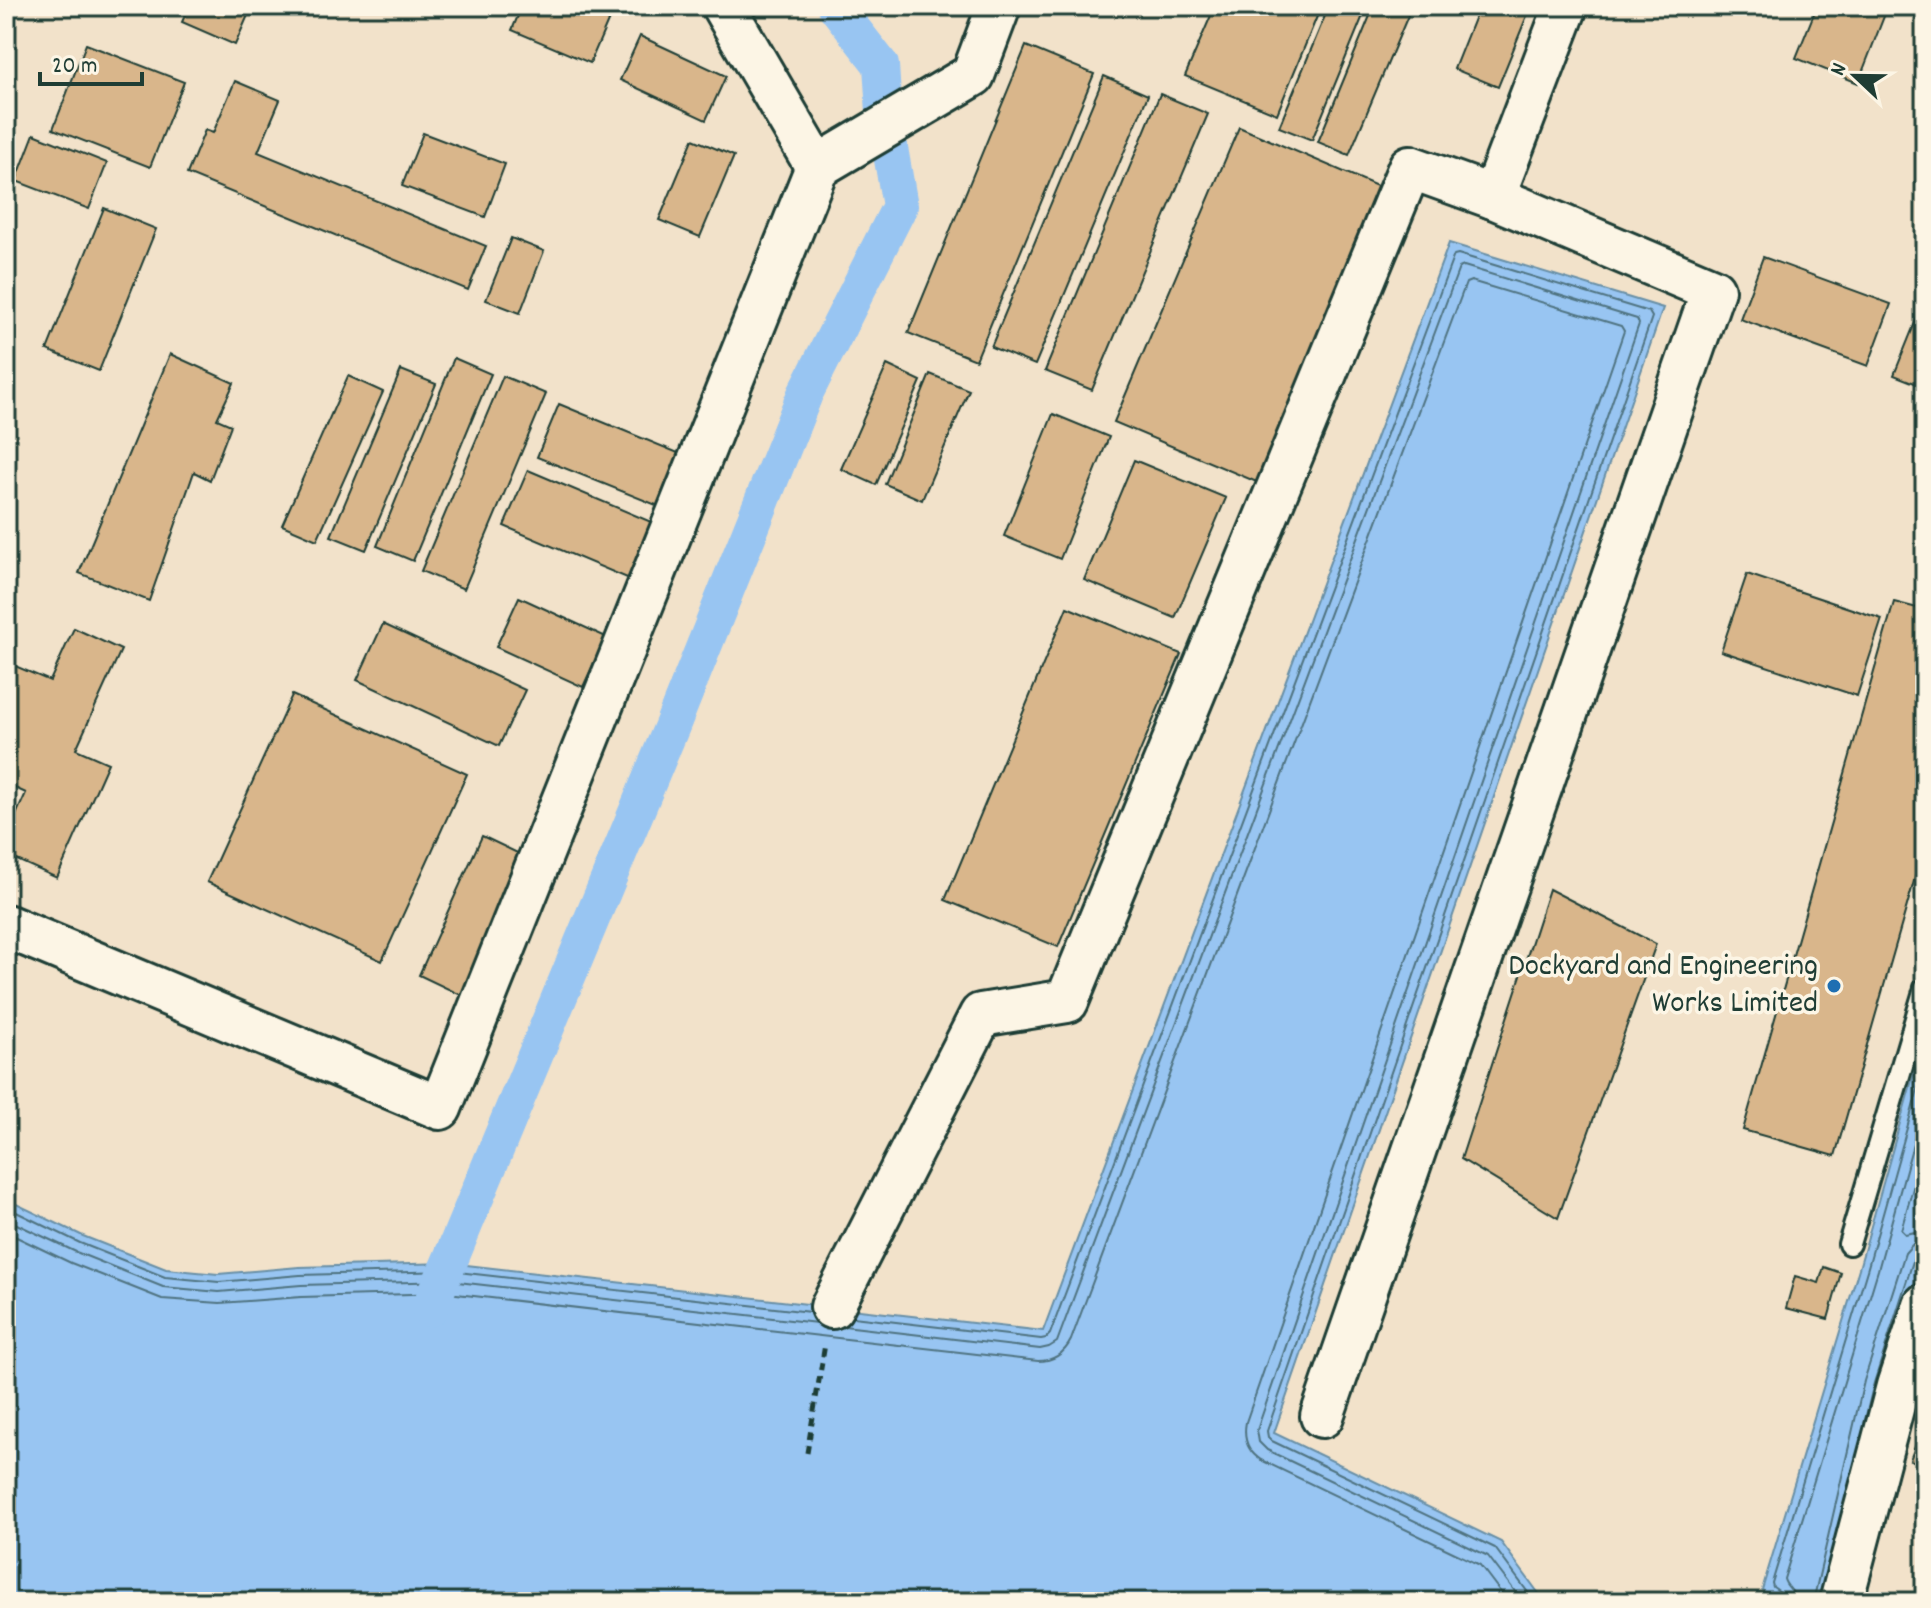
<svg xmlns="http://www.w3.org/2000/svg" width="1931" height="1608" viewBox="0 0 1931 1608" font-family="Dekko,sans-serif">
  <rect width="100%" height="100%" fill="#f2e2ca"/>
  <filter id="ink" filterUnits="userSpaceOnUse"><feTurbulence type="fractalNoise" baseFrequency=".0125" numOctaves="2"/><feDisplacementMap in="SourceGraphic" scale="16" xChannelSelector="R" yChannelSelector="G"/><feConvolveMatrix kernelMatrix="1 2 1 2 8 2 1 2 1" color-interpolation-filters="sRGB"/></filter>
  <g filter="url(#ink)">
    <g fill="#98c5f2" stroke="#688fa6" stroke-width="2">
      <polygon points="1449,243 1663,308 1274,1433 1501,1542 1545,1602 6,1602 6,1199 83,1236 166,1269 218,1274 299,1267 449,1263 1043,1331"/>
      <polygon points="1925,1034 1925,1249 1882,1386 1830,1602 1782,1602 1762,1590 1860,1265"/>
    </g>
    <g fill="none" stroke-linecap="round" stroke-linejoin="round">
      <g stroke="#4f7380" stroke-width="2">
        <polyline points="1925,1146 1901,1230 1905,1234 1925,1230"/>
        <polyline points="6,1207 80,1243 165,1277 219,1282 300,1275 449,1271 810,1312"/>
        <polyline points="6,1219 76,1252 163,1287 219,1292 301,1285 449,1281 817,1323"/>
        <path d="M6 1232 71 1263 162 1299 220 1303 301 1297 448 1293 1038 1361C1054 1361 1064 1354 1071 1340L1466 283 1471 281 1621 326 1624 331 1246 1422C1243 1438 1247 1451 1261 1460L1480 1565 1508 1602"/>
        <polyline points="853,1317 1041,1339 1046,1338 1050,1334 1454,255 1458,254 1649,312 1652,317 1267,1431 1268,1437 1272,1441 1495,1548 1535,1602"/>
        <polyline points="844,1326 1040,1349 1049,1347 1057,1342 1459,268 1464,266 1637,319 1639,324 1257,1430 1259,1442 1267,1450 1488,1556 1523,1602"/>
        <polyline points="1864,1424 1874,1383 1914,1258 1918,1253 1925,1252"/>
        <polyline points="1785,1602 1783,1594 1773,1587 1772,1583 1868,1267 1925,1064"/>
        <path d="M1795 1602C1795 1589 1786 1588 1784 1579L1878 1270 1925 1101"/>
        <polyline points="1813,1602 1864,1381 1905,1253 1913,1244 1925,1242"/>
      </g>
      <polyline stroke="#98c5f2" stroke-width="36" points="429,1309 449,1263 672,726 805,394 900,206 884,113 881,65 835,6"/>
    </g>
    <g fill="#d9b68b" stroke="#1f3d34" stroke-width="2">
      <polygon points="189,6 252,6 235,45 182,22"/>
      <polygon points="522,6 598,6 612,12 590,63 512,30"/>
      <polygon points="1215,6 1298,6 1318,14 1277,114 1185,76"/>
      <polygon points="1329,6 1367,6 1312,140 1279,127"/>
      <polygon points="1374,6 1412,6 1349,155 1318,142"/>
      <polygon points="1479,6 1531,6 1498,87 1454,69"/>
      <polygon points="1817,6 1888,6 1858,83 1796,58"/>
      <polygon points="640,36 726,76 706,120 620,80"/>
      <polygon points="86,44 184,82 150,167 53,129"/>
      <polygon points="1026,46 1094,74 976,360 908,333"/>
      <polygon points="1104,76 1148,95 1035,365 991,347"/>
      <polygon points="235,81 280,100 258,152 486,246 468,290 187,174 205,130 213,133"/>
      <polygon points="1160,94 1208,114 1092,390 1045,371"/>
      <polygon points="1239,127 1384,189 1259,483 1114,422"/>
      <polygon points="423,133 505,164 485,217 402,186"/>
      <polygon points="34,134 107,163 89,209 16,181"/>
      <polygon points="693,139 734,156 700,237 659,220"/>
      <polygon points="104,208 156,229 99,371 47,350"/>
      <polygon points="511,238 544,251 520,313 486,300"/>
      <polygon points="1763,257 1891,304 1868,366 1740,319"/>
      <polygon points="1923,303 1925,303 1925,387 1894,375"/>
      <polygon points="170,354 234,383 217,419 231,425 210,480 194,472 149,601 79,573"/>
      <polygon points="454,358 491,374 413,561 377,546"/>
      <polygon points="887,365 921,381 876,485 841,469"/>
      <polygon points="401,370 436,384 366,550 331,536"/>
      <polygon points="930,374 969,390 922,500 885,484"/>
      <polygon points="348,376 383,392 317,540 282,525"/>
      <polygon points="503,376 546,394 464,589 421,571"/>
      <polygon points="559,404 688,457 666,509 537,457"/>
      <polygon points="1053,414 1109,437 1060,559 1004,536"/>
      <polygon points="1134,460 1226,498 1175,618 1084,580"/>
      <polygon points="528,470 663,527 639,583 504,526"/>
      <polygon points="1747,574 1882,619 1857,696 1721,651"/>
      <polygon points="519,597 606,637 583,687 496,647"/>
      <polygon points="1894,602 1925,610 1925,843 1835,1156 1743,1130"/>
      <polygon points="1067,607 1181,654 1058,947 945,900"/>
      <polygon points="383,624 525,690 499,746 357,680"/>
      <polygon points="74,628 121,650 76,749 108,763 57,878 6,855 6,837 26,793 6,784 6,773 14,755 6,752 6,681 13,665 50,681"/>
      <polygon points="292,695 467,774 382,961 207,882"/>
      <polygon points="482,836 530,859 467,998 419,975"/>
      <polygon points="1549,889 1656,944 1558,1218 1461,1159"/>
      <polygon points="1824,1267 1841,1273 1828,1319 1786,1308 1795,1276 1819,1283"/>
      <polygon points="1925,1420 1925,1465 1910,1460"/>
    </g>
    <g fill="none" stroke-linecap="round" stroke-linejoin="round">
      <defs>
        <polyline id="lane" points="1849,1244 1925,988"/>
        <g id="street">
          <polyline points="723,6 817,167"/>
          <polyline points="6,926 440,1108 817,167 973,75 999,6"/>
          <polyline points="832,1307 981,1015 1067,1001 1410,167 1493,197 1566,6"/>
          <polyline points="1322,1416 1713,290 1493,197"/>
          <polyline points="1841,1602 1898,1386 1925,1305"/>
        </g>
      </defs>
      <use href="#lane" stroke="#1f3d34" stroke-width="26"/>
      <use href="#street" stroke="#1f3d34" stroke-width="48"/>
      <polyline stroke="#1f3d34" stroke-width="5" stroke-dasharray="8 6" stroke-linecap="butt" points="807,1453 825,1344"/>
      <use href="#lane" stroke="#fcf5e5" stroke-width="20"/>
      <use href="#street" stroke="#fcf5e5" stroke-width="42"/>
    </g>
  </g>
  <circle fill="#1f6fb2" stroke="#fcf5e5" stroke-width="3" cx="1834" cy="986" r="8"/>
  <g text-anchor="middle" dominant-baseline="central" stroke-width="7" stroke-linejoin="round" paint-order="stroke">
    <g font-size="32" fill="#1f3d34" stroke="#fcf5e5" text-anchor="end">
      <text x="1818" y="968">Dockyard and Engineering<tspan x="1818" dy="37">Works Limited</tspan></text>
    </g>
  </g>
  <rect width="1931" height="1608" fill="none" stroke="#fcf5e5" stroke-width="32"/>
  <rect x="16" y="16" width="1899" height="1576" fill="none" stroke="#1f3d34" stroke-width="3" filter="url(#ink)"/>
  <g transform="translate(1855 76) rotate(292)" stroke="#fcf5e5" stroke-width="6" paint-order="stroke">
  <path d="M0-6L14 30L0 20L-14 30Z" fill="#1f3d34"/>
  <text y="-12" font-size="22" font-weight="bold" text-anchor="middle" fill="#1f3d34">N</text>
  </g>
  <path d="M40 72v12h102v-12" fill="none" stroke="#1f3d34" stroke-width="4"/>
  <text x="52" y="72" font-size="24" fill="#1f3d34" stroke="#fcf5e5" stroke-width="6" paint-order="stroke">20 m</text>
</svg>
